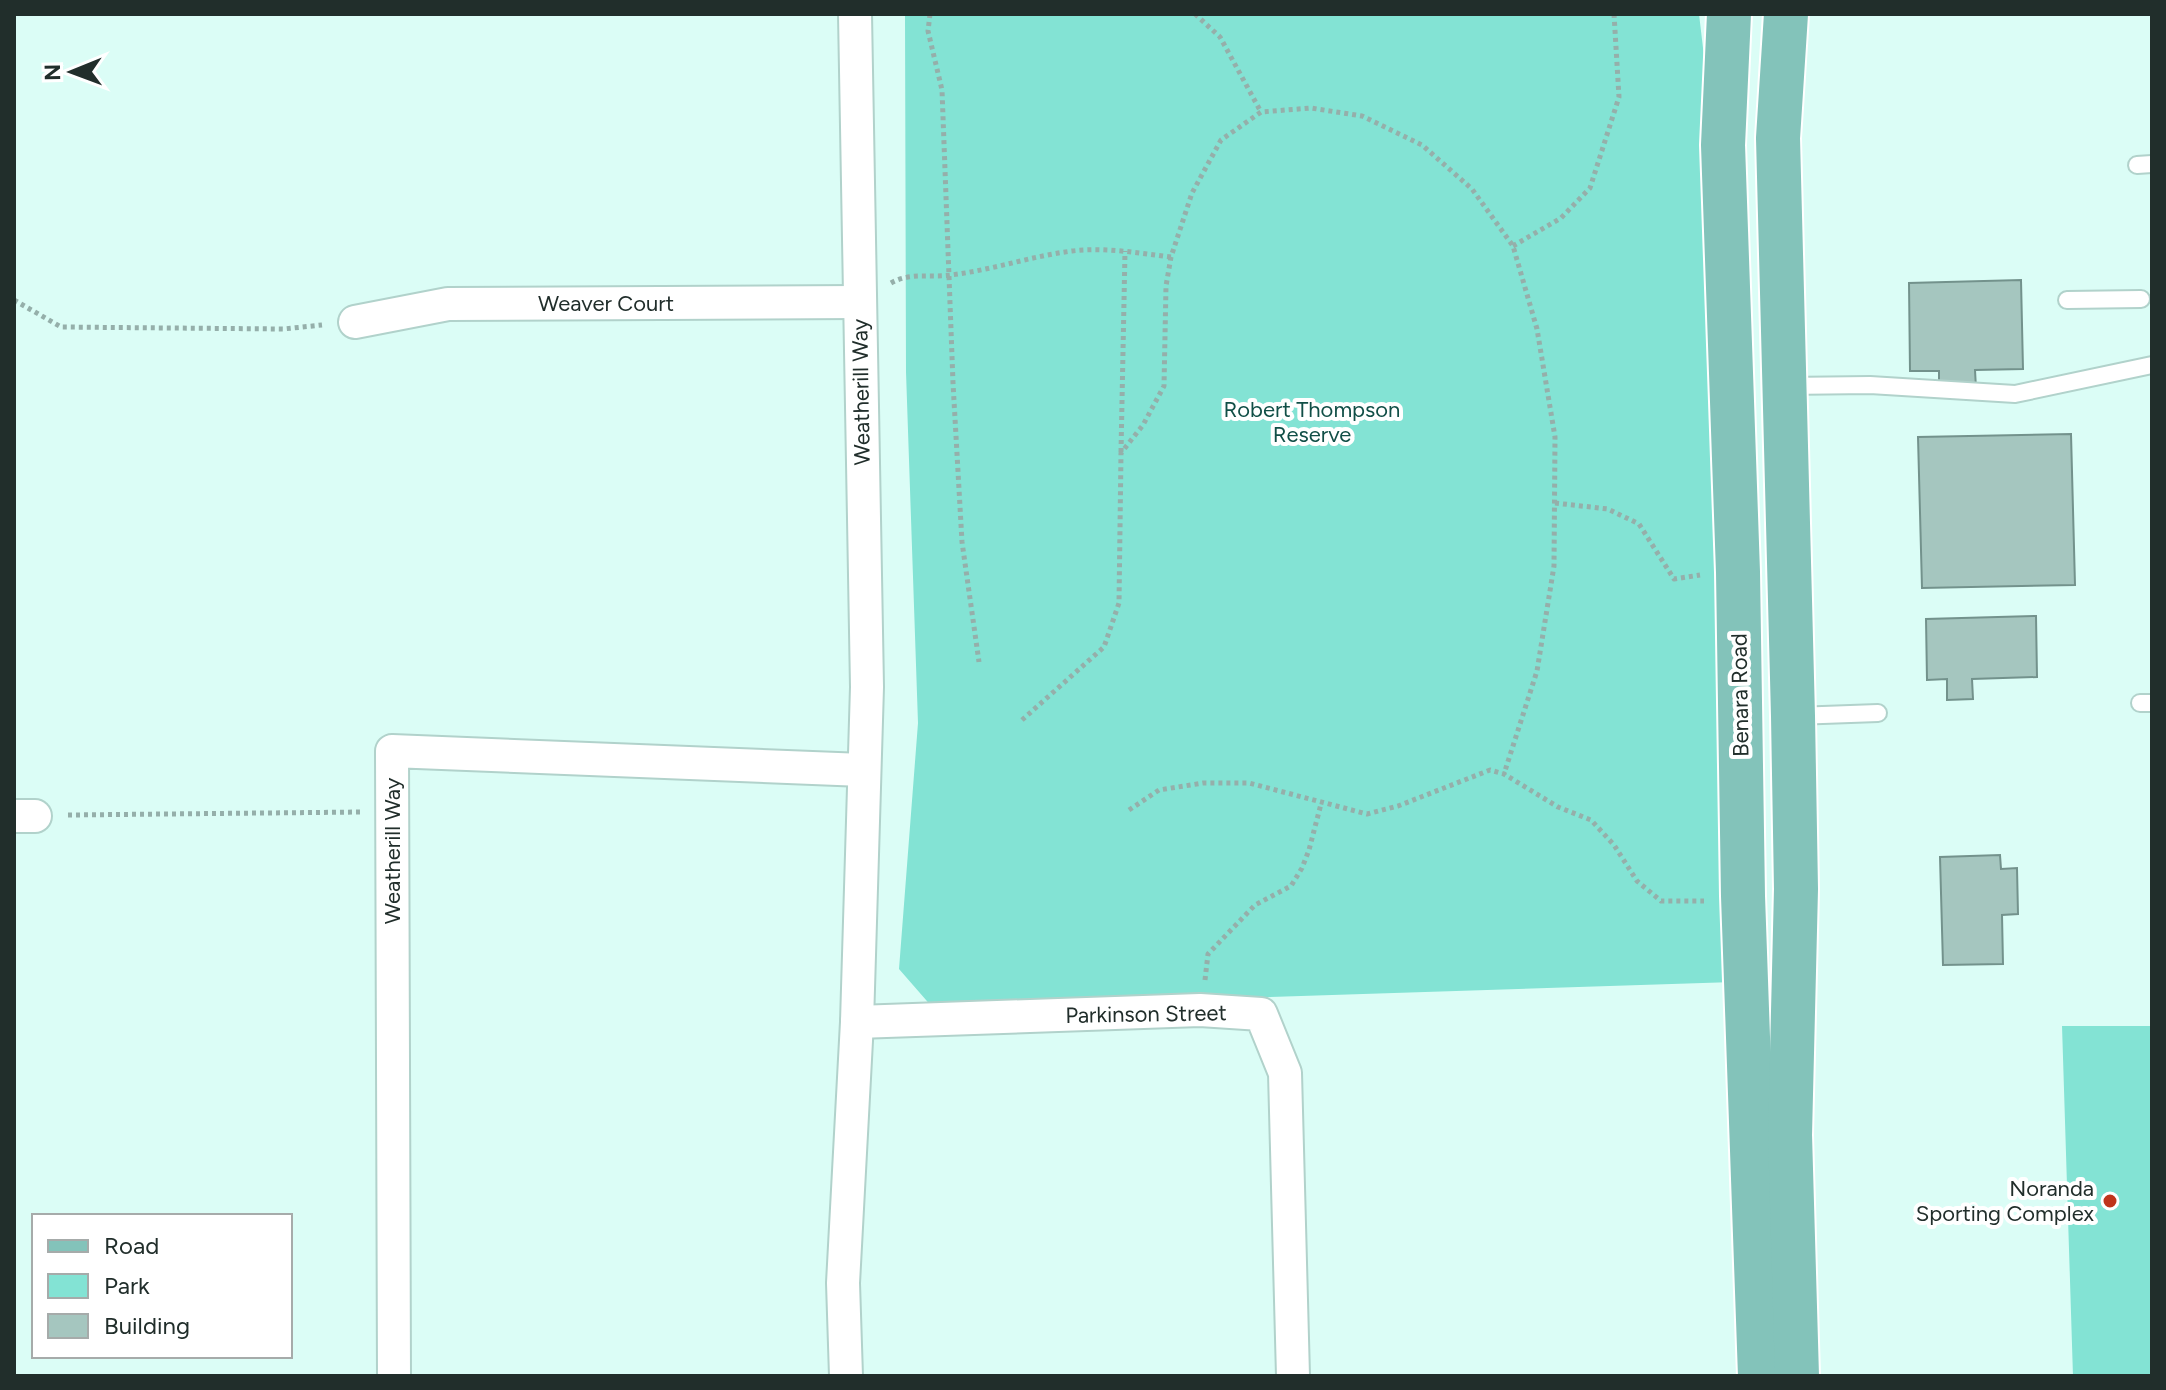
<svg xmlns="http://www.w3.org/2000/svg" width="2166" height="1390" viewBox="0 0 2166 1390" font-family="Figtree,sans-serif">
  <rect width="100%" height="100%" fill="#dbfdf6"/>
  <g fill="#83e3d4">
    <polygon points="905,14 1699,14 1707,82 1734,982 933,1008 899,969 918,723 906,372"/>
    <polygon points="2062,1026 2152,1026 2152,1376 2073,1376"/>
  </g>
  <g fill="#a5c6bf" stroke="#73928c" stroke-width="2">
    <polygon points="2021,280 2023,369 1975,370 1976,388 1939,389 1939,371 1910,371 1909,283"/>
    <polygon points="2071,434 2075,585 1922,588 1918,437"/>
    <polygon points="2036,616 2037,677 1972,679 1973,699 1947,700 1947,679 1927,680 1926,619"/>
    <polygon points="2000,855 2001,869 2017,868 2018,914 2002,915 2003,964 1943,965 1940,857"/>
  </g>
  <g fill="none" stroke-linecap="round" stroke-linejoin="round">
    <defs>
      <g id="lane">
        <polyline points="2137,165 2152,164"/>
        <polyline points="2067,300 2141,299"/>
        <polyline points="1785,386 1870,385 2015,394 2152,365"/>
        <polyline points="2140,703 2152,703"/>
        <polyline points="1795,716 1878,713"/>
      </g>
      <g id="street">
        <polyline points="355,322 448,304 859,302"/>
        <polyline points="14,816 35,816"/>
        <polyline points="857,1022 1200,1010 1261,1014 1285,1073 1293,1376"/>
        <polyline points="394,1376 392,751 863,770"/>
        <polyline points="846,1376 843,1283 857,1022 867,687 855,14"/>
      </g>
      <g id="primary">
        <polyline points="1729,14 1723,145 1738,572 1743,896 1760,1376"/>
        <polyline points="1786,14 1778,138 1793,716 1796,889 1790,1135 1797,1376"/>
      </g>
    </defs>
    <use href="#lane" stroke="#b1d2cb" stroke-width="20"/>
    <use href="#street" stroke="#b1d2cb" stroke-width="36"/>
    <use href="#primary" stroke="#fff" stroke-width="48"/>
    <g stroke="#95afaa" stroke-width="5" stroke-dasharray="4 4" stroke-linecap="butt">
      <polyline points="930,14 928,31 942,90 953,383 962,542 979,662"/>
      <polyline points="1195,14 1220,37 1261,112"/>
      <polyline points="1513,246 1561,218 1590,188 1619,97 1614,14"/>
      <path d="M891 283C910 272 931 278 951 275 992 270 1032 256 1072 251 1105 247 1138 253 1171 257"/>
      <polyline points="14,300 61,327 283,329 322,325"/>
      <polyline points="1121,452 1125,251"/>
      <polyline points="1555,503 1608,509 1639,524 1674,579 1700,575"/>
      <polyline points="1022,720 1104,647 1119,603 1121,453 1143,425 1164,386 1166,286 1171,257 1192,193 1221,140 1261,112 1311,108 1362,116 1422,145 1472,189 1513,246 1537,329 1555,437 1554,566 1537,671 1504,774"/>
      <polyline points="1129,810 1159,790 1203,783 1249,783 1367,814 1398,806 1490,770 1504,774 1558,807 1591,820 1614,845 1637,881 1661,901 1704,901"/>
      <polyline points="68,815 362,812"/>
      <polyline points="1205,980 1208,954 1255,905 1291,886 1302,868 1309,850 1321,804"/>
    </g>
    <use href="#lane" stroke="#fff" stroke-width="16"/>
    <use href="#street" stroke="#fff" stroke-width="32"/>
    <use href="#primary" stroke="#83c3ba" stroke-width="44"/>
  </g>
  <circle fill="#bf341b" stroke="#fff" stroke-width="3" cx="2110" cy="1201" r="8"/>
  <g text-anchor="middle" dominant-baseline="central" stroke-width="8" stroke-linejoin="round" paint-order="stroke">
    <g font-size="22" fill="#212e2b" stroke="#fff">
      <text x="606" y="303">Weaver Court</text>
      <text transform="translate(861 392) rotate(-91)">Weatherill Way</text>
      <text transform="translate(1740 695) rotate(-91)">Benara Road</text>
      <text transform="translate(392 851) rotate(-90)">Weatherill Way</text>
      <text transform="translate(1146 1014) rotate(-1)">Parkinson Street</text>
    </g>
    <g font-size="22" fill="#114f47" stroke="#fff">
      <text x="1312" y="409">Robert Thompson<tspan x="1312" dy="25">Reserve</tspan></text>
    </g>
    <g font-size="22" fill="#212e2b" stroke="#fff" text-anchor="end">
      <text x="2094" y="1188">Noranda<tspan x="2094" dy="25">Sporting Complex</tspan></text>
    </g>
  </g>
  <rect width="2166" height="1390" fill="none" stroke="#212e2b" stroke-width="32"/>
  <rect x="32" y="1214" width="260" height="144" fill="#ffffff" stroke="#a6abaa" stroke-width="2"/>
  <rect x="48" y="1240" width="40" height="12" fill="#83c3ba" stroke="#a6abaa" stroke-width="2"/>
  <text x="104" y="1254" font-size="24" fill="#212e2b">Road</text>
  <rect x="48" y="1274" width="40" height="24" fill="#83e3d4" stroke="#a6abaa" stroke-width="2"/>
  <text x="104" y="1294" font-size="24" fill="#212e2b">Park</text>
  <rect x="48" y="1314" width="40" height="24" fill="#a5c6bf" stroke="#a6abaa" stroke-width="2"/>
  <text x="104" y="1334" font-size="24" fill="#212e2b">Building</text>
  <g transform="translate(72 72) rotate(269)" stroke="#ffffff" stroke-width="6" paint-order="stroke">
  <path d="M0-6L14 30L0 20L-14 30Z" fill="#212e2b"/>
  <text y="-12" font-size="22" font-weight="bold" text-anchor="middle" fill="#212e2b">N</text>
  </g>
</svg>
